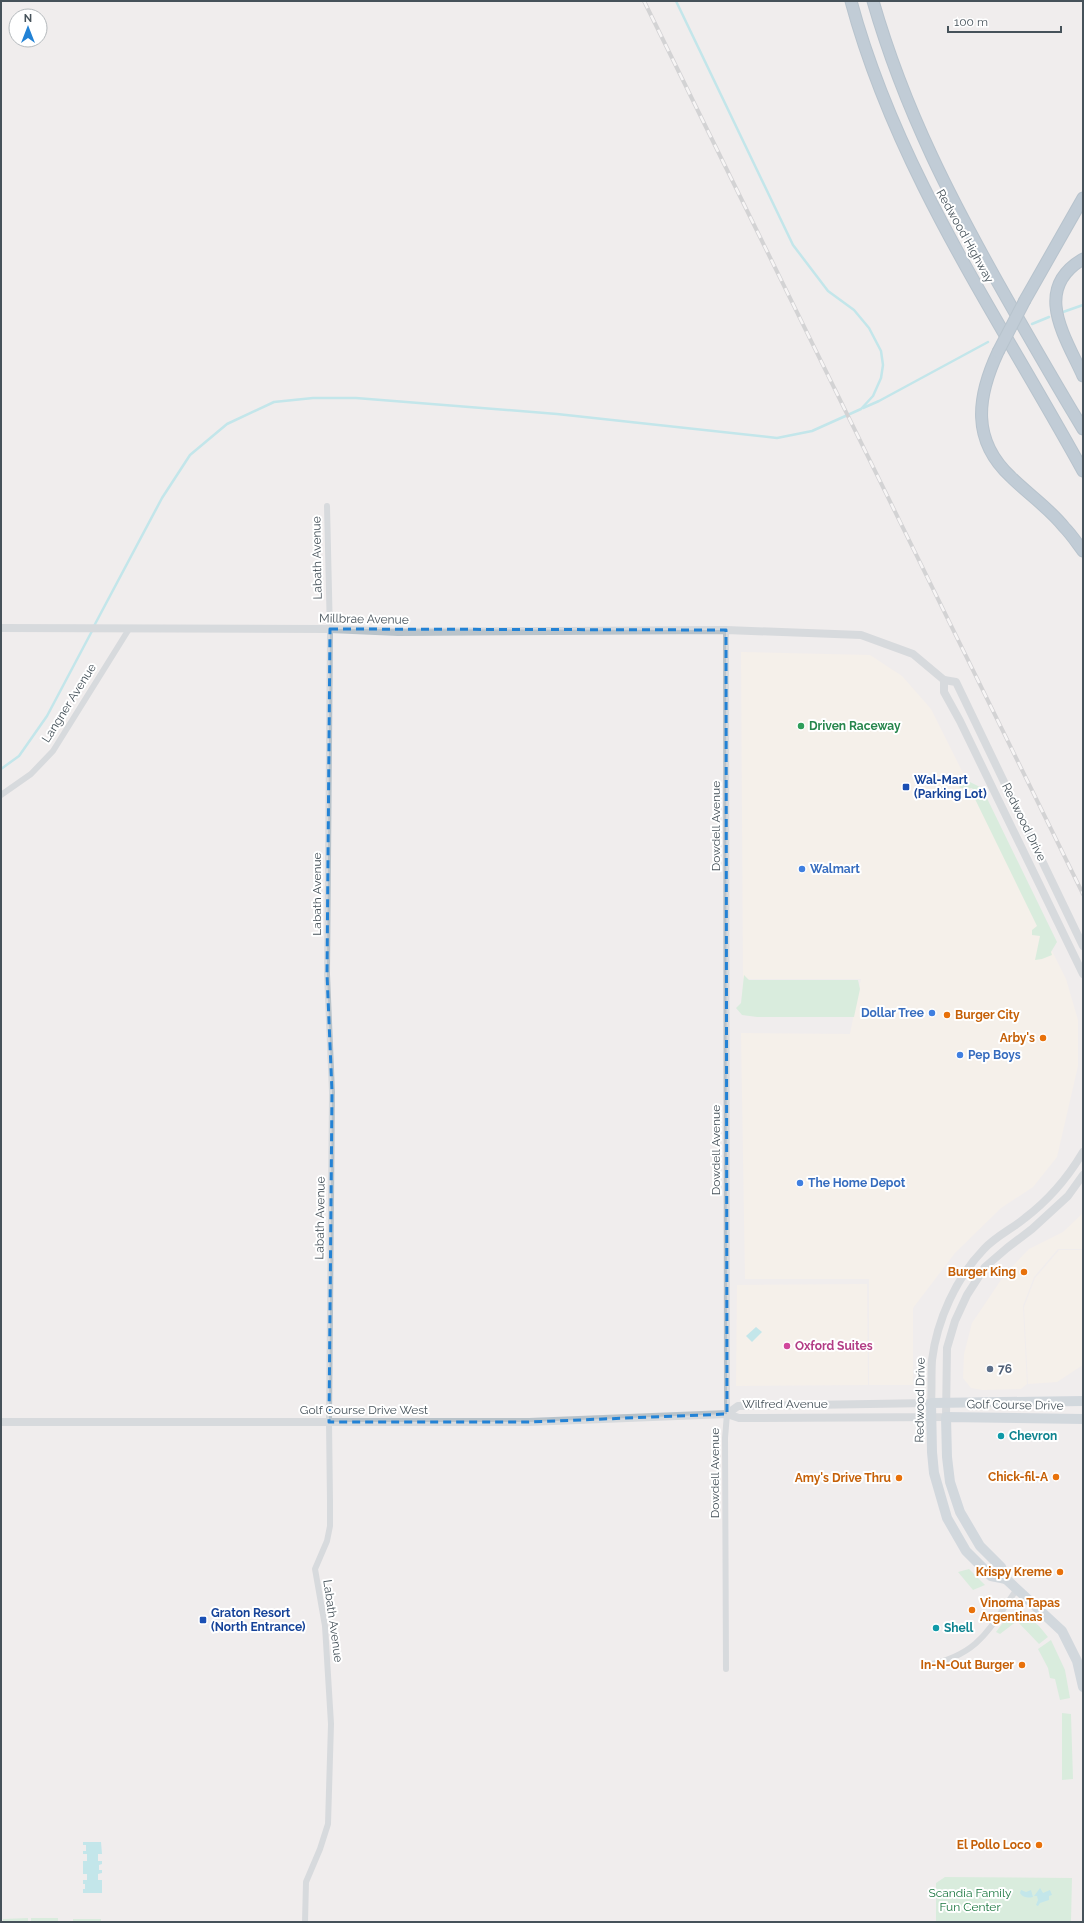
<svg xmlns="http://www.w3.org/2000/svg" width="1084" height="1923" viewBox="0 0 1084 1923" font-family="Raleway,sans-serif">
  <rect width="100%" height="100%" fill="#f0eded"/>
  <g fill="#fbf3e6">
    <polygon points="741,652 870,655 902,676 931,709 1066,979 1078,1020 1078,1066 1057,1157 1033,1187 1001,1208 955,1253 913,1308 913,1385 869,1385 869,1279 745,1279 741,1033 850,1034 861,979 743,979"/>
    <polygon points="1083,1213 1083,1249 1058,1249 1034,1277 1023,1306 1027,1384 1021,1389 983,1390 971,1388 963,1378 964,1354 972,1323 1005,1274 1029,1249 1063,1232"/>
    <polygon points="1059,1250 1083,1250 1083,1365 1057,1382 1028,1384 1024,1307 1035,1278"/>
    <polygon points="867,1284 868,1385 736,1386 737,1285"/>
  </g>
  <g fill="#bdeccb">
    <polygon points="970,782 982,788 1057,942 1051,952 1052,955 1042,959 1035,960 1040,936 1032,935 1032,930 1037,926 974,797 976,795 972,788 965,789 958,787"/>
    <polygon points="744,975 749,980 858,980 860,989 854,1017 757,1017 742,1015 736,1008 741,1003"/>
    <polygon points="969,1569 985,1585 973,1590 958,1572"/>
    <polygon points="1020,1610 1039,1626 1048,1637 1039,1644 1017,1621 1000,1634 996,1632 1010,1613"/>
    <polygon points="1051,1640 1065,1670 1070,1698 1060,1700 1055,1679 1050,1678 1048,1668 1038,1649"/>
    <polygon points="1062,1713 1071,1714 1073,1779 1062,1780"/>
    <polygon points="945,1877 1072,1878 1071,1922 936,1922 936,1883"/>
    <polygon points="28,1918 28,1922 3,1922 3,1919"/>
    <rect x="31" y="1918" width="27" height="4"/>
    <rect x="73" y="1919" width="28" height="3"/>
  </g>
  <g fill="#8cdde7">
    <polygon points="756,1327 762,1332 752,1342 746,1336"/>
    <polygon points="83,1842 101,1842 102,1854 98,1854 98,1861 102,1861 102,1864 99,1865 99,1870 102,1870 102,1873 98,1874 98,1880 102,1880 102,1893 83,1893 83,1889 85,1889 85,1884 83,1884 83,1880 87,1880 87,1874 83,1874 83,1861 87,1861 87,1854 83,1854 83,1851 86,1851 86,1845 83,1845"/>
    <polygon points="1040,1888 1043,1893 1050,1890 1052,1895 1049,1896 1049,1900 1040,1903 1038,1906 1036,1905 1038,1900 1037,1896 1034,1896"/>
    <path d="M1021 1890 1026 1892 1031 1890 1033 1897C1028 1898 1023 1898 1020 1893Z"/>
  </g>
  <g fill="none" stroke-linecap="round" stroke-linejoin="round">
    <g stroke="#8cdde7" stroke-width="2.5">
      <polyline points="1063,312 1083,305"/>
      <polyline points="1032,324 1049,317"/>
      <polyline points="863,408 879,401 988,342"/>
      <polyline points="94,626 162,498 190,455 227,424 274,402 313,398 356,398 557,414 777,438 812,431 861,409 873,396 881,378 883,365 881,351 869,328 854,310 828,291 793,245 676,1"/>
      <polyline points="1,769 19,756 47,716 92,631"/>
    </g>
    <defs>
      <g id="motorway">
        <path d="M851 1C897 172 999 318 1083 471"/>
        <path d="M873 1C905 112 953 204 1010 304 1034 346 1058 388 1083 429"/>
        <path d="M1083 259C1032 289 1065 336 1083 376"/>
        <polyline points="1025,300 1083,198"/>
        <path d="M998 352C977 397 971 440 1011 477 1028 494 1049 508 1064 527 1071 534 1077 543 1083 551"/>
      </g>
    </defs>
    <use href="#motorway" stroke="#7290a6" stroke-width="13"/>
    <g stroke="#b9c3ca" stroke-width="6">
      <polyline points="726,630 727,1414 725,1438 726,1669"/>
      <polyline points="1,795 31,774 53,751 129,629"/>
      <path d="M927 1665C979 1655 989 1629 1017 1589"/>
      <polyline points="305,1922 306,1882 320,1849 328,1824 331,1724 325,1626 315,1569 327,1541 330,1526 330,1501 329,1422 332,1092 327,974 330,634 327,506"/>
    </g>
    <g stroke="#b9c3ca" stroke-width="8">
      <polyline points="1,628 330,629 398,632 726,630 861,635 913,654 944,680 956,682 1083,946"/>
      <polyline points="944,680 944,692 960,721 1083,974"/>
      <path d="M727 1414 738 1406 931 1403C932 1389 931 1374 932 1360 937 1320 956 1278 984 1249 996 1236 1012 1229 1025 1218 1050 1199 1067 1179 1083 1152"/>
      <polyline points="1,1422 529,1422 727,1414 739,1418 946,1417 947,1348 955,1321 967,1295 985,1267 1007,1248 1032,1229 1068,1196 1083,1175"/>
    </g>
    <g stroke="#aebfcb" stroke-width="10">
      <polyline points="1083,1419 946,1417 947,1457 950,1482 960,1512 980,1546 1001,1567 1006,1579 1062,1631 1077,1661 1083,1687"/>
      <polyline points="1006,1579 991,1576 966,1551 947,1518 934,1473 932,1452 931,1403 1083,1401"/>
    </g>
    <use href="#motorway" stroke="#87a5ba" stroke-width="11"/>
    <defs>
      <polyline id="rail" points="644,1 1083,894"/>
    </defs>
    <use href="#rail" stroke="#b0b3b7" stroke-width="4"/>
    <use href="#rail" stroke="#fff" stroke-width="2.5" stroke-dasharray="8" stroke-linecap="butt"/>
    <defs>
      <polyline id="motorway-bridge" points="998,352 1025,300"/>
    </defs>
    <use href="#motorway-bridge" stroke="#7290a6" stroke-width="13" stroke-linecap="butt"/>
    <use href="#motorway-bridge" stroke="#87a5ba" stroke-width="11"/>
  </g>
  <path d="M0 0H1084V1923H0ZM330 629 726 630 727 1414 529 1422H329L332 1092 327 974Z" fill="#f0eded" fill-opacity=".55" fill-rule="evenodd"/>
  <path fill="none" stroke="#2282d5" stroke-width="3" stroke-dasharray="8 5" stroke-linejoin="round" d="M330 629 726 630 727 1414 529 1422H329L332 1092 327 974Z"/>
  <circle fill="#2e9e5b" stroke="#fff" stroke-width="1.5" cx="801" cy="726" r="4"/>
  <g fill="#1a4fb4" stroke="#fff" stroke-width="1.5">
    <rect x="902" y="783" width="8" height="8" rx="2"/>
    <rect x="199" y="1616" width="8" height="8" rx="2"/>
  </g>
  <g fill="#3f7fe0" stroke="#fff" stroke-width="1.5">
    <circle cx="802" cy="869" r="4"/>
    <circle cx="932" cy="1013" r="4"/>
    <circle cx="960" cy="1055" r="4"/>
    <circle cx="800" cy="1183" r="4"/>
  </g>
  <g fill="#e8710a" stroke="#fff" stroke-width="1.5">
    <circle cx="947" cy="1015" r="4"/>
    <circle cx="1043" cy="1038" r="4"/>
    <circle cx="1024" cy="1272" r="4"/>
    <circle cx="1056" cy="1477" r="4"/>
    <circle cx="899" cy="1478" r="4"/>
    <circle cx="1060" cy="1572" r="4"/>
    <circle cx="972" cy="1610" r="4"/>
    <circle cx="1022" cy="1665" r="4"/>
    <circle cx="1039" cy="1845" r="4"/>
  </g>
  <circle fill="#d1479c" stroke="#fff" stroke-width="1.5" cx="787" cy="1346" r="4"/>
  <circle fill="#5c6f8a" stroke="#fff" stroke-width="1.5" cx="990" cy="1369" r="4"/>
  <g fill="#0f9aa8" stroke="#fff" stroke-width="1.5">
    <circle cx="1001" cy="1436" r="4"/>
    <circle cx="936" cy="1628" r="4"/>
  </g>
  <g text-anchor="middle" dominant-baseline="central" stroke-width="4" stroke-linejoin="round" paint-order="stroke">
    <g font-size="12" fill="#46525a" stroke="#fff">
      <text transform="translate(965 236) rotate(61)">Redwood Highway</text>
      <text transform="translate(317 558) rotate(-91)">Labath Avenue</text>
      <text transform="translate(364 619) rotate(1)">Millbrae Avenue</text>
      <text transform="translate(69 703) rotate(-58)">Langner Avenue</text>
      <text transform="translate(1024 822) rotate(64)">Redwood Drive</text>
      <text transform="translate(716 826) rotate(-90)">Dowdell Avenue</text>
      <text transform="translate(317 894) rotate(-90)">Labath Avenue</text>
      <text transform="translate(716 1150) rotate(-90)">Dowdell Avenue</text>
      <text transform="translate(320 1218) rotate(-89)">Labath Avenue</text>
      <text transform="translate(920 1400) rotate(-89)">Redwood Drive</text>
      <text x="785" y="1404">Wilfred Avenue</text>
      <text transform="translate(1015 1405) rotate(1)">Golf Course Drive</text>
      <text x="364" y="1410">Golf Course Drive West</text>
      <text transform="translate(715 1473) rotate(-90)">Dowdell Avenue</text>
      <text transform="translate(333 1621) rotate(82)">Labath Avenue</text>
    </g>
    <g font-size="12" font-weight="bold" fill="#27864d" stroke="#fff" text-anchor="start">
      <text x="809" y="726">Driven Raceway</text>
    </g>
    <g font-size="12" font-weight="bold" fill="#164399" stroke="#fff" text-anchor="start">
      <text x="914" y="780">Wal-Mart<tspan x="914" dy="14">(Parking Lot)</tspan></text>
      <text x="211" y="1613">Graton Resort<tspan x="211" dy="14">(North Entrance)</tspan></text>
    </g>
    <g font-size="12" font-weight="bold" fill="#366cbe" stroke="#fff" text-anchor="start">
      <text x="810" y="869">Walmart</text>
      <text x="924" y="1013" text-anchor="end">Dollar Tree</text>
      <text x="968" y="1055">Pep Boys</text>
      <text x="808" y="1183">The Home Depot</text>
    </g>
    <g font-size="12" font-weight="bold" fill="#c56008" stroke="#fff" text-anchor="end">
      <text x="955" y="1015" text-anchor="start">Burger City</text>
      <text x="1035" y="1038">Arby's</text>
      <text x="1016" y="1272">Burger King</text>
      <text x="1048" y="1477">Chick-fil-A</text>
      <text x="891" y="1478">Amy's Drive Thru</text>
      <text x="1052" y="1572">Krispy Kreme</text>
      <text x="980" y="1603" text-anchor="start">Vinoma Tapas<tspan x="980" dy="14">Argentinas</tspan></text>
      <text x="1014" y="1665">In-N-Out Burger</text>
      <text x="1031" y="1845">El Pollo Loco</text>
    </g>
    <g font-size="12" font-weight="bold" fill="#b23c85" stroke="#fff" text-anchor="start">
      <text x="795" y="1346">Oxford Suites</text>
    </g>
    <g font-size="12" font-weight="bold" fill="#4e5e75" stroke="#fff" text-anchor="start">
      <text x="998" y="1369">76</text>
    </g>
    <g font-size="12" font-weight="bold" fill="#0d838f" stroke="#fff" text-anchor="start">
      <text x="1009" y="1436">Chevron</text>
      <text x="944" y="1628">Shell</text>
    </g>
    <g font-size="12" fill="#1b7740" stroke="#fff">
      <text x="970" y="1893">Scandia Family<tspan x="970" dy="14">Fun Center</tspan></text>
    </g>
  </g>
  <rect width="1084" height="1923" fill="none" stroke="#46525a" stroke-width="4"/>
  <g transform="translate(28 28)"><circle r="19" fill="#ffffff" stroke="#b5babd"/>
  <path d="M0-3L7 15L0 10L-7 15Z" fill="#2282d5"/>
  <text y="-6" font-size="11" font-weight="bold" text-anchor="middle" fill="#46525a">N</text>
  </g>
  <path d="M948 26v6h113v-6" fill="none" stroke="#46525a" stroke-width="2"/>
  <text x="954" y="26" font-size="12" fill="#46525a" stroke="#ffffff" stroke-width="3" paint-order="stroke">100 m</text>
</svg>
